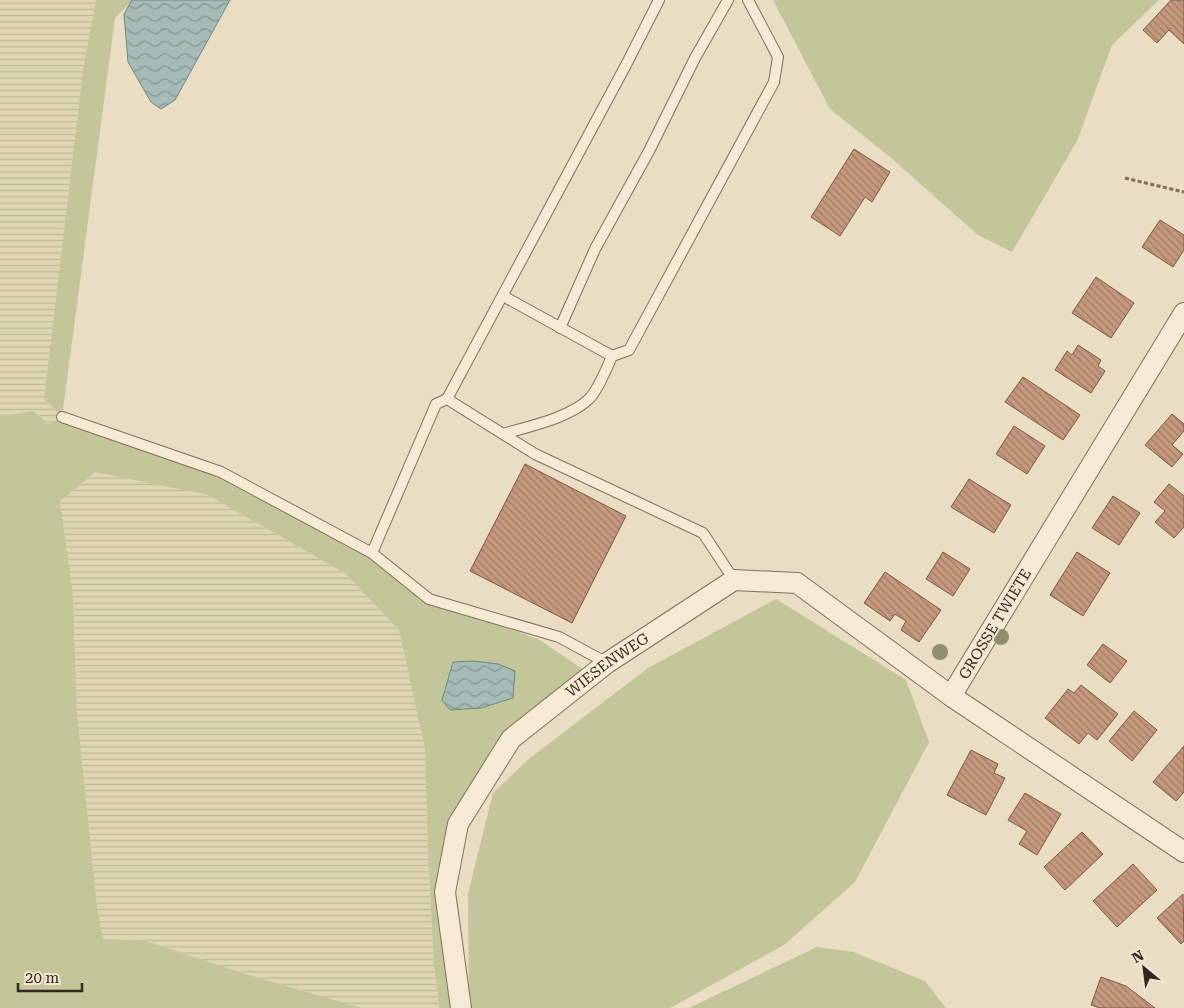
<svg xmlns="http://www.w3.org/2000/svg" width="1184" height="1008" viewBox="0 0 1184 1008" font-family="'Roboto Serif',serif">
  <defs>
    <pattern id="farmland-rules" width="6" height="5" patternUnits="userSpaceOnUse" patternTransform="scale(1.25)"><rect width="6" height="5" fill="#ded6b1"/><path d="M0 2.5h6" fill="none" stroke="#bfb898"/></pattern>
    <pattern id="water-waves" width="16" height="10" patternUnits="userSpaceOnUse" patternTransform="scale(1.25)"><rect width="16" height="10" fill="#a4bcb5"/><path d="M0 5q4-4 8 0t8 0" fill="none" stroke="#869993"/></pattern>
    <pattern id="building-back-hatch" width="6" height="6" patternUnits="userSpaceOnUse" patternTransform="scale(1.25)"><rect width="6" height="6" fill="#c4987c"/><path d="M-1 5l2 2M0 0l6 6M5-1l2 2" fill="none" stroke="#a07c65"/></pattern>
  </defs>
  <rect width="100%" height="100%" fill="#e9ddc3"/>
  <g fill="url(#farmland-rules)">
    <polygon points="0,0 96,0 83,70 44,399 62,417 49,424 34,411 0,416"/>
    <polygon points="96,472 208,495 346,574 399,630 425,749 428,856 434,964 439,1008 362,1008 242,973 146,941 103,939 97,906 77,712 73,595 60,501"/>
  </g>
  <g fill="#c2c698">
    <polygon points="96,0 133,0 115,18 62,417 221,472 372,553 429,599 538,639 584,670 520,727 483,764 455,821 453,1008 439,1008 434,964 428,856 425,749 399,630 346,574 208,495 96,472 60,501 73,595 77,712 97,906 103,939 146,941 242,973 362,1008 0,1008 0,416 34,411 49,424 62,417 44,399 83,70"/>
    <polygon points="773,0 1159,0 1112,45 1077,141 1012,252 978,235 890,157 830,109"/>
    <polygon points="776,599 906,680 929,742 855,882 784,945 670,1008 469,1008 468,894 493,793 530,758 648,668"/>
    <polygon points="817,947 853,952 925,981 946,1008 689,1008"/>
  </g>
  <g fill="url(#water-waves)" stroke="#6c8981">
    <polygon points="132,0 230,0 175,100 161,109 151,102 128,62 124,14"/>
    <polygon points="473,661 498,664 515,671 513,698 481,708 450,710 442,700 453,662"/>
  </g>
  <g fill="url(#building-back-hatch)" stroke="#7e5944">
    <polygon points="1171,0 1184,0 1184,44 1169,30 1157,43 1143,30"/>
    <polygon points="854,149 890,172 872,202 865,197 840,236 811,217"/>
    <polygon points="1160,220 1184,235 1184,250 1173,267 1142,247"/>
    <polygon points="1096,277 1134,303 1111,338 1072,313"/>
    <polygon points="1078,345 1101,360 1098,366 1105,371 1091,393 1055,370 1067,351 1072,355"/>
    <polygon points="1023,377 1080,415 1063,440 1005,402"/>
    <polygon points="1172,414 1184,424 1184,431 1172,445 1183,454 1172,467 1145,445"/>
    <polygon points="1014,426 1045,446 1027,474 996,454"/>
    <polygon points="525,464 626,516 572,623 470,571"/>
    <polygon points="969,479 1011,505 994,533 951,507"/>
    <polygon points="1169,484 1184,496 1184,527 1174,538 1155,522 1165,511 1154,502"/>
    <polygon points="1113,496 1140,513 1119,545 1092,528"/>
    <polygon points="943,552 970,569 953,596 926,579"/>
    <polygon points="1077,552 1110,573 1083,616 1050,595"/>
    <polygon points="885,572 941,610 919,642 901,630 906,621 895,614 890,621 864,603"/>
    <polygon points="1103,644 1127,661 1110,683 1087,665"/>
    <polygon points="1081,685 1118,714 1097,740 1088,733 1079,744 1045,718 1068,689 1074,693"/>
    <polygon points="1134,711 1157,730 1132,761 1109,741"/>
    <polygon points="1184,746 1184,792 1176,801 1153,782"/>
    <polygon points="971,750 998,764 994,773 1005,778 986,815 947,795"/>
    <polygon points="1025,793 1061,814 1037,855 1019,844 1027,831 1008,820"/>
    <polygon points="1082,832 1103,854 1065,890 1044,867"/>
    <polygon points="1133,864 1157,890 1117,927 1093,901"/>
    <polygon points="1183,894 1184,941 1181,944 1157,918"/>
    <polygon points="1101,977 1126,986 1155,1008 1100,1008 1091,1005"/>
  </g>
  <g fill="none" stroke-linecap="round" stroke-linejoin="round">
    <defs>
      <g id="service">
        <path d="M503 296 612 356C606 370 600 386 590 398 570 418 530 426 503 434"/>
        <polyline points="560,328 595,249 649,151 695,58 728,0"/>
        <polyline points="612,356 629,350 774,82 778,57 748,0"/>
        <polyline points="447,399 627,63 659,0"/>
        <polyline points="62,417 221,472 372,553 429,599 559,637 607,663"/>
        <polyline points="372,553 436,404 447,399 535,454 703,533 734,580"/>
      </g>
      <g id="minor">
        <polyline points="1184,313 951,696 1184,852"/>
        <path id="s1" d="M461 1008 445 892 458 824 511 739 607 663 734 580 797 583 951 696"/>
      </g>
    </defs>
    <use href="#service" stroke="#826f5b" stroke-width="12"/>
    <use href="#minor" stroke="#826f5b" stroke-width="22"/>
    <polyline stroke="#826f5b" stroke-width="3" stroke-dasharray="4 2.5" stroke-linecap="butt" points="1125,178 1184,192"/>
    <use href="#service" stroke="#f5ebd5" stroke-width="10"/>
    <use href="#minor" stroke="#f5ebd5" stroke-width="20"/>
  </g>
  <g fill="#8f8e6d">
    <circle cx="1001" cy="637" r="8"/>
    <circle cx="940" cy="652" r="8"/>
  </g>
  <g text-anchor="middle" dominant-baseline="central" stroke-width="4" stroke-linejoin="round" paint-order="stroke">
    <g font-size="15" fill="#33281e" stroke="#f1e7d1">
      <text transform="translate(995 624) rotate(-59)">GROSSE TWIETE</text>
      <text stroke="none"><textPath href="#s1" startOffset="408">WIESENWEG</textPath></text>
    </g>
  </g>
  <g transform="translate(1144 968) rotate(331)" stroke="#f1e7d1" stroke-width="4" paint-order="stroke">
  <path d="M0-4L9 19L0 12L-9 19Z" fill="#33281e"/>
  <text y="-8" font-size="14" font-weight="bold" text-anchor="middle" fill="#33281e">N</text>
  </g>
  <path d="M18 983v8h64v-8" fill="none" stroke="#33281e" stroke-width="2.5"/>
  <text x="25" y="983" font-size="15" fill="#33281e" stroke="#f1e7d1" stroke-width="4" paint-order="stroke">20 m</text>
</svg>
